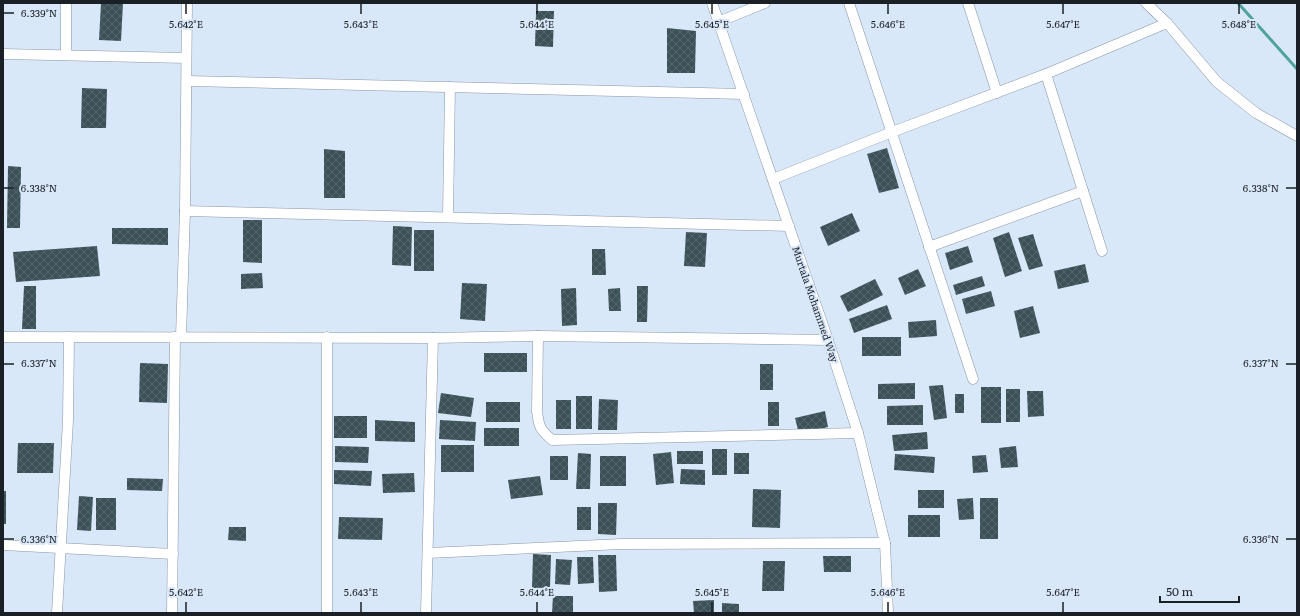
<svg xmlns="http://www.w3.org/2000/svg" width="1300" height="616" viewBox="0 0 1300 616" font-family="Literata,serif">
  <defs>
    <pattern id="building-cross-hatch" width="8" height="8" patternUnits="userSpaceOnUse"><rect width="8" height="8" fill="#3c5158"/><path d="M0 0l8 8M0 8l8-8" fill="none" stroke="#55666c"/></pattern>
  </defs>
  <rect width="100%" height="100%" fill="#d9e8f9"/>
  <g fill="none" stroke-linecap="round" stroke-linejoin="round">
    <polyline stroke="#4fa29d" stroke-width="3" points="1238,3 1297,69"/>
  </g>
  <g fill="url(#building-cross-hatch)">
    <polygon points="101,3 123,3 121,41 99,40"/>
    <polygon points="536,11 554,11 553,47 535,46"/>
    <polygon points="667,28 696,31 695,73 667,73"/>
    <polygon points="82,88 107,89 106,128 81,128"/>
    <polygon points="887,148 899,188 879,193 867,154"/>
    <polygon points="324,149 345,151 345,198 324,198"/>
    <polygon points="8,166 21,167 20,228 7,228"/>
    <polygon points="852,213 860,231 828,246 820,227"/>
    <polygon points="243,220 262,220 262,263 243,262"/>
    <polygon points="393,226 412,227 411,266 392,265"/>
    <polygon points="112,228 168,228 168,245 112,244"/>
    <rect x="414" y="230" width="20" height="41"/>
    <polygon points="686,232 707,233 705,267 684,266"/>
    <polygon points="1009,232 1022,271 1005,277 993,238"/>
    <polygon points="1033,234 1043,266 1029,270 1018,238"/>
    <polygon points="97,246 100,276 16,282 13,252"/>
    <polygon points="968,246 973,262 950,270 945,253"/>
    <polygon points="592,249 605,249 606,275 592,275"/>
    <polygon points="1085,264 1089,282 1058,289 1054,271"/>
    <polygon points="918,269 926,286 905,295 898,278"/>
    <polygon points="262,273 263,288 241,289 241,274"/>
    <polygon points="982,276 985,286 956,295 953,285"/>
    <polygon points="875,279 883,295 848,312 840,296"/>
    <polygon points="462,283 487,284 485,321 460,319"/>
    <polygon points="24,286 36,286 36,329 22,329"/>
    <polygon points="637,286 648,286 647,322 637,322"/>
    <polygon points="576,288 577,325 562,326 561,289"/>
    <polygon points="620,288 621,311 609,311 608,289"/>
    <polygon points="991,291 995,306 966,314 962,299"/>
    <polygon points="887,305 892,319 854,333 849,319"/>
    <polygon points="1033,306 1040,333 1020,338 1014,311"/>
    <polygon points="936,320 937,336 909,338 908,322"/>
    <rect x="862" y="337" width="39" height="19"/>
    <rect x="484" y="353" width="43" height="19"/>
    <polygon points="140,363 168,364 167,403 139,402"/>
    <rect x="760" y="364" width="13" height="26"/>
    <polygon points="915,383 915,399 878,399 878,384"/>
    <polygon points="943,385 947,418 934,420 929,386"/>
    <rect x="981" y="387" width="20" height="36"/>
    <rect x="1006" y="389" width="14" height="33"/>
    <polygon points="1027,391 1043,391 1044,416 1028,417"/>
    <polygon points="441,393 474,398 471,417 438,413"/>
    <rect x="955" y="394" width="9" height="19"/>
    <rect x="576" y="396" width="16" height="33"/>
    <polygon points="599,399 618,400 617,430 598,430"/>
    <rect x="556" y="400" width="15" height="29"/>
    <rect x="486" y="402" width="34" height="20"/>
    <rect x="768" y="402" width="11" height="24"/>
    <polygon points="923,405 923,425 887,425 887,406"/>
    <polygon points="825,411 828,427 799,434 795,418"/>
    <rect x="334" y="416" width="33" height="22"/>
    <polygon points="375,420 415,422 415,442 375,441"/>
    <polygon points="440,420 476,422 475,441 439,439"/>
    <rect x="484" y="428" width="35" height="18"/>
    <polygon points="927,432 928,449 894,451 892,435"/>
    <polygon points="18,443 54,443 53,473 17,473"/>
    <rect x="441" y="445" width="33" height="27"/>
    <polygon points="335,446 369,447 368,463 335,462"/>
    <polygon points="1016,446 1018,467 1001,468 999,448"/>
    <rect x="712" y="449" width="15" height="26"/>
    <rect x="677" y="451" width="26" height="13"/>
    <polygon points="671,452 674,483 656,485 653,454"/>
    <polygon points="578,453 591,454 590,489 576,489"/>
    <rect x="734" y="453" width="15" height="21"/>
    <polygon points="895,454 935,457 934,473 894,470"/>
    <polygon points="986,455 988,472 973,473 972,456"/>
    <rect x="550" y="456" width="18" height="24"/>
    <rect x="600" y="456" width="26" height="30"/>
    <polygon points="681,469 705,470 705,485 680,484"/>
    <polygon points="334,470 372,471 371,486 334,484"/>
    <polygon points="414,473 415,492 383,493 382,474"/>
    <polygon points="540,476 543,495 511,499 508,480"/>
    <polygon points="127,478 163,479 162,491 127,490"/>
    <polygon points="753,489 781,490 780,528 752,527"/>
    <rect x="918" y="490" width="26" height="18"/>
    <rect x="3" y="491" width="3" height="33"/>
    <polygon points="79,496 93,497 91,531 77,530"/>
    <rect x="96" y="498" width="20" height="32"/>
    <polygon points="973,498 974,519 959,520 957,499"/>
    <rect x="980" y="498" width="18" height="41"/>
    <polygon points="598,503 617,503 616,535 598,534"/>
    <rect x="577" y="507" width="14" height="23"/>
    <rect x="908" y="515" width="32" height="22"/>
    <polygon points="339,517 383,518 382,540 338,539"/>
    <polygon points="229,527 246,527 246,541 228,540"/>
    <polygon points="533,554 551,555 550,588 532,588"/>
    <polygon points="598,555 616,555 617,591 599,592"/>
    <polygon points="823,556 851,556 851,572 824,572"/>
    <polygon points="577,557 593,557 594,583 578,584"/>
    <polygon points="556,559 572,560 570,585 555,584"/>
    <polygon points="763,561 785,561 784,591 762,591"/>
    <polygon points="553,596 573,596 573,613 552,613"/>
    <polygon points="714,600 714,613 694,613 693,601"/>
    <polygon points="722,603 739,604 739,613 722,613"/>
  </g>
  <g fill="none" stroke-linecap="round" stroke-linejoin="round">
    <defs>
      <g id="minor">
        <polyline points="712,3 828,340 858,433 885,543 888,613"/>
        <polyline points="849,3 973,379"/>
        <polyline points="968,3 997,93"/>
        <polyline points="718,22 765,3"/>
        <polyline points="1167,23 1217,82 1256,113 1297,136"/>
        <polyline points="3,54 186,58"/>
        <polyline points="66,55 66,3"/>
        <polyline points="1046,74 1102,251"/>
        <polyline points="187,81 744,94"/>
        <polyline points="773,179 892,132 1046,74 1167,23 1146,3"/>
        <polyline points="185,211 789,226"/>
        <polyline points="448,217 450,87"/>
        <polyline points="929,247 1083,191"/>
        <path d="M538 336 537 411C539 428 540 429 552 440L858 433"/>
        <polyline points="3,337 433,338 538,336 828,340"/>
        <polyline points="181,337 185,211 187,3"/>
        <polyline points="327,337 327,613"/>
        <polyline points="3,545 173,554"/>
        <polyline points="428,553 622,544 885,543"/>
        <polyline points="57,613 68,420 69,337"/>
        <polyline points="172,613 175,337"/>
        <polyline points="426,613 433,338"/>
      </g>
    </defs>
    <use href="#minor" stroke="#8895a5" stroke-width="11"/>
    <use href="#minor" stroke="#fff" stroke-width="10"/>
  </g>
  <path fill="none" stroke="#1b2026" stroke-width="1.5" d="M186 4V14M361 4V14M537 4V14M712 4V14M888 4V14M1063 4V14M1239 4V14M4 13H14M4 188H14M1286 188H1296M4 364H14M1286 364H1296M4 539H14M1286 539H1296M186 602V612M361 602V612M537 602V612M712 602V612M888 602V612M1063 602V612"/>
  <g text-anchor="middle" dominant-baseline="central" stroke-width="4" stroke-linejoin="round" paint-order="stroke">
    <g font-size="10" fill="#1b2026" stroke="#d9e8f9">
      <text transform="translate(816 304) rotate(71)">Murtala Mohammed Way</text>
    </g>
  </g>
  <g font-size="10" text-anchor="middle" fill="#1b2026" stroke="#d9e8f9" stroke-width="4" stroke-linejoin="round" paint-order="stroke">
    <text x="39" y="17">6.339°N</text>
    <text x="186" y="28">5.642°E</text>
    <text x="361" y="28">5.643°E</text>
    <text x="537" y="28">5.644°E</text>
    <text x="712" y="28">5.645°E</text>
    <text x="888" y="28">5.646°E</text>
    <text x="1063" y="28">5.647°E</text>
    <text x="1239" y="28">5.648°E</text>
    <text x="39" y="192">6.338°N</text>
    <text x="1261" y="192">6.338°N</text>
    <text x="39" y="367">6.337°N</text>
    <text x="1261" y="367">6.337°N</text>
    <text x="39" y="543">6.336°N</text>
    <text x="1261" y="543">6.336°N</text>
    <text x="186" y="596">5.642°E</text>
    <text x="361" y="596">5.643°E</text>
    <text x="537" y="596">5.644°E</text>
    <text x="712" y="596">5.645°E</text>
    <text x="888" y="596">5.646°E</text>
    <text x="1063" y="596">5.647°E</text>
  </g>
  <rect width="1300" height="616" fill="none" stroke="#1b2026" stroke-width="8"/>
  <path d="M1160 596v6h79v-6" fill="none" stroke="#1b2026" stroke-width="2"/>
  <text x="1166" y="596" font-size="12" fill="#1b2026" stroke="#d9e8f9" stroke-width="3" paint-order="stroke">50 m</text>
</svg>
